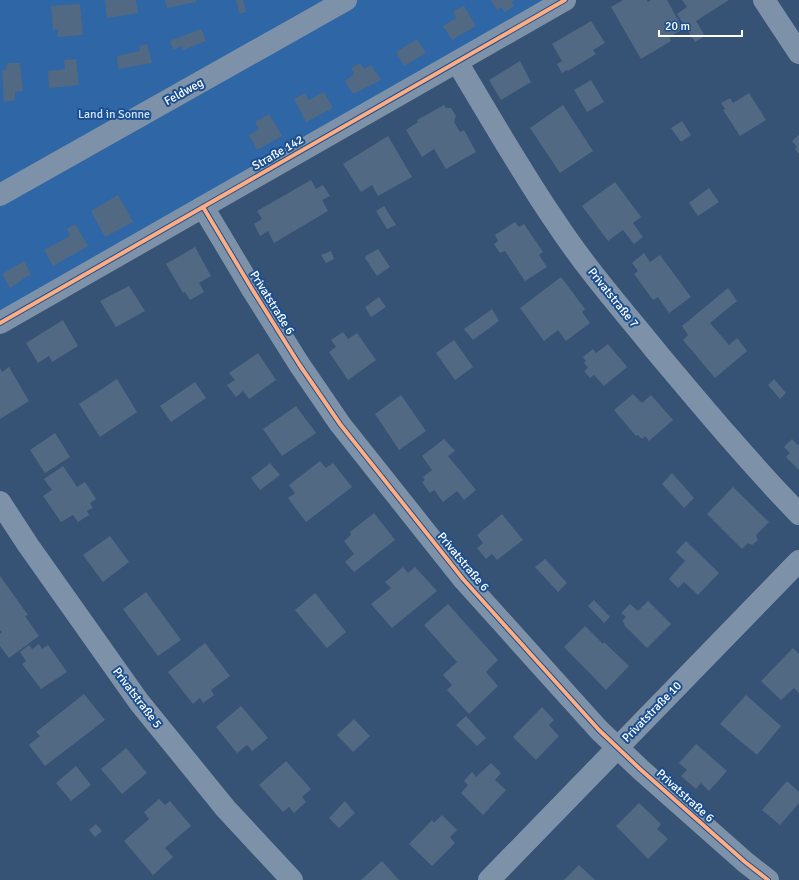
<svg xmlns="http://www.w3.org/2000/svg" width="799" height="880" viewBox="0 0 799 880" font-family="Signika,sans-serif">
  <rect width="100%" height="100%" fill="#365274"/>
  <polygon fill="#2f66a5" points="0,0 548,0 0,311"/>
  <g fill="#526984">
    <polygon points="105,0 136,0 138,13 107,18"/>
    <polygon points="165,0 196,0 196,2 167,8"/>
    <polygon points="236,0 243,0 246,12 240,14"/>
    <polygon points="491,0 515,0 512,2 514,6 505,12 501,7 497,10"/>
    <polygon points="623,0 647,0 648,2 651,0 667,0 683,29 669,37 671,41 641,59 611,7"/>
    <polygon points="682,0 729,0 696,21 705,36 695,42 677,14 687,7"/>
    <polygon points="80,4 83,35 58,37 58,29 53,30 51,6"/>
    <polygon points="464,6 476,26 452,40 443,26 456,18 453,11"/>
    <polygon points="591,21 605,43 593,50 596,54 568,71 567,70 562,73 557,64 562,61 552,44"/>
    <polygon points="201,29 206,41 183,50 182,46 173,50 170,41"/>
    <polygon points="417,39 426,53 404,66 396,52"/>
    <polygon points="147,44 152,63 118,69 117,56 140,51 139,46"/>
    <polygon points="76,59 79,85 49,88 48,71 65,69 64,60"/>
    <polygon points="520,61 531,82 501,100 489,80"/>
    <polygon points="7,63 20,63 23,91 15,92 15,100 4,102 2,70 6,70"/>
    <polygon points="360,63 364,69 371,65 381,80 353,94 345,81 354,74 351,68"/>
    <polygon points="591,80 604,102 587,112 574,90"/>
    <polygon points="324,92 333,108 306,122 294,99 305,93 309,100"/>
    <polygon points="749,93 766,120 740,136 723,110 725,109 721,103 730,98 733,103"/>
    <polygon points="444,105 446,108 451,108 456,116 454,122 460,132 464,130 476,152 446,169 434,149 422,157 406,130 418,122 417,120"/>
    <polygon points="563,105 593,151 560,173 530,128"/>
    <polygon points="269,114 282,136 257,150 249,135 259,129 255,122"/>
    <polygon points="682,121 691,135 681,142 671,128"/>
    <polygon points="799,135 799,154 795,149 797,147 792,141"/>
    <polygon points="388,136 412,177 378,196 372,185 361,192 343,164"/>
    <polygon points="311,180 316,189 323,185 330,196 322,200 328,211 274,243 268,231 260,236 254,224 262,219 257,211"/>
    <polygon points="615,182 641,217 633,223 643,237 634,244 623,230 608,241 582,206"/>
    <polygon points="709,188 719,202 698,216 689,203"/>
    <polygon points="118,195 133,222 105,237 91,211"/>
    <polygon points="384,206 396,225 387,229 376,211"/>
    <polygon points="515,222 519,227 524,224 543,252 539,255 547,267 525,281 505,251 500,253 494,244 498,241 495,235"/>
    <polygon points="75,224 88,246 53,266 44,250 70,236 67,229"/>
    <polygon points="195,247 211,276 199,283 204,292 190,300 185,292 183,293 166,264"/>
    <polygon points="378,249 390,267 377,276 365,258 366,256"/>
    <polygon points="331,251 334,259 326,263 321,255"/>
    <polygon points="644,253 650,262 660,255 691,297 669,313 658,297 653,300 634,274 638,271 632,263"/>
    <polygon points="24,261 31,274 10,288 2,274"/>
    <polygon points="561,277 585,309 582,312 590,323 566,341 558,330 544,341 520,308"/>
    <polygon points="129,286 145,311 116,327 100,301"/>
    <polygon points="728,288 737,301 710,323 729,345 737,338 747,351 715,378 683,340 688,335 682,326"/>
    <polygon points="379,297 386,307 371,317 365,307"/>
    <polygon points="492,309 499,321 473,340 464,329"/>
    <polygon points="63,320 78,346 52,362 49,356 38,363 26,343"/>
    <polygon points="343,332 348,339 357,333 376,360 348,380 329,352 336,347 331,340"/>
    <polygon points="454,340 473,367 455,380 436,353"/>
    <polygon points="608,344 627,367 604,386 594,375 590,378 584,371 588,368 584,363 586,361 583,357 593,349 596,353"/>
    <polygon points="258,353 276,380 249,399 243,391 236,397 227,385 235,380 229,373"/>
    <polygon points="9,367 29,401 0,419 0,368 2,372"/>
    <polygon points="117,379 137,412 100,437 79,404"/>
    <polygon points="774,379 786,393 780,399 768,385"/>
    <polygon points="195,382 206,398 171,422 160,406"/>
    <polygon points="633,394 642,403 651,395 673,420 649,441 645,436 642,439 638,435 636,436 614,410"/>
    <polygon points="401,395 426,431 399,450 375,414"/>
    <polygon points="296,406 316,433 282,456 263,429"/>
    <polygon points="55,433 70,457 45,473 30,450"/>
    <polygon points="444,439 455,451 448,456 476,490 464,500 457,491 443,502 434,490 430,493 422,482 425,480 423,477 432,470 422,456"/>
    <polygon points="792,439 798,445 799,444 799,470 786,457 790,453 784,447"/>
    <polygon points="320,461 326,468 333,463 352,487 306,522 288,498 295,493 289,485"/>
    <polygon points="270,463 280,475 260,490 251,478"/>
    <polygon points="63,466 77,487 85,482 96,499 90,503 93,508 87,511 89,515 78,522 73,515 61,522 43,496 52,490 44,479"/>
    <polygon points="672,473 694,498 684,508 662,484"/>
    <polygon points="733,487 769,522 756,535 758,540 752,545 748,543 742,549 707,514"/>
    <polygon points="374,513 395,540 354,572 345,562 354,554 344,541 351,535 350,532"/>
    <polygon points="502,514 523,540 497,560 492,554 486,559 477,548 483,543 477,535"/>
    <polygon points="110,536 129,562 103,582 83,555"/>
    <polygon points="686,541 719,573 698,595 684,582 678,588 669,579 685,561 676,552"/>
    <polygon points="545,559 567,583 558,592 535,567"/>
    <polygon points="403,567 408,573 415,567 437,591 392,628 371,604 391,588 385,582"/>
    <polygon points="0,576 28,615 25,616 39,636 9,658 0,646 0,634 2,632 0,630"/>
    <polygon points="146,592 181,640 158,656 123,609"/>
    <polygon points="315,593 346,632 327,648 295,610"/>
    <polygon points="594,600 610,617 604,623 588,606"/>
    <polygon points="648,601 671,624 647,648 624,625 625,624 622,621 626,617 621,613 630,604 638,611"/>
    <polygon points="448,604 498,660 486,672 498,686 469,714 447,690 452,685 443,675 457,662 424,625"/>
    <polygon points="585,626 603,644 604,642 629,666 606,690 564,647"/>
    <polygon points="205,643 230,676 211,690 214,695 203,703 200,698 193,704 168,672"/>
    <polygon points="39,644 42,649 48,645 67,672 41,689 22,664 26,661 20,652 29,645 32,649"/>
    <polygon points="793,648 799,654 799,693 794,688 781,700 761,681"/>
    <polygon points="84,694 105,720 45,766 29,745 40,736 36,732"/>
    <polygon points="746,695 781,726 757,755 720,724"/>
    <polygon points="241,706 268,738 252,751 247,745 237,753 216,727"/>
    <polygon points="542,707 554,720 549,725 559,736 536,760 513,737"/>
    <polygon points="466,716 486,738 477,746 456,725"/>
    <polygon points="354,719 370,736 353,752 337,735"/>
    <polygon points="696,744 727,771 709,791 701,783 696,789 681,776 687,770 679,763"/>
    <polygon points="126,748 147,773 122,794 101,769"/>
    <polygon points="286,761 311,789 302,797 306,802 294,813 289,807 283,812 259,785"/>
    <polygon points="491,763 501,773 495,780 506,790 483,815 461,793 468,785 464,781 472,772 476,777"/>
    <polygon points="76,766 91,785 71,801 56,783"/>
    <polygon points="787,781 799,792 799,803 780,825 762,810"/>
    <polygon points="159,799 165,805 170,801 191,826 165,848 173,857 153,875 124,841 149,819 144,812"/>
    <polygon points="345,801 355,813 339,828 329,818"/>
    <polygon points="639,803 661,824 657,829 668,839 648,859 616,826"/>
    <polygon points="442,815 457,830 450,837 455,843 432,866 409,844 432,820 434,823"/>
    <polygon points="96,824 102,831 95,837 89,830"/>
    <polygon points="382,861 399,880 361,880"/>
    <polygon points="579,865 595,880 564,880"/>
  </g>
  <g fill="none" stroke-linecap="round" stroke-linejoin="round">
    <g stroke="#7d92a8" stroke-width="22">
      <polyline points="764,0 799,53"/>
      <path d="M457 62C489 115 520 170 555 221 585 267 621 308 655 350 702 406 748 461 799 514"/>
      <polyline points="0,195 346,0"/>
      <polyline points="203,207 252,289 299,364 340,424 463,579 599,730 640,769 745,862 768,880"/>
      <polyline points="0,323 565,0"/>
      <polyline points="0,502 28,545 139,702 226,809 292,880"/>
      <polyline points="489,880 799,561"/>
    </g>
    <defs>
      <g id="cycleway">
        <polyline points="203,207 252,289 299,364 340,424 463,579 599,730 640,769 745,862 768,880"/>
        <polyline points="0,323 565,0"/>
      </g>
    </defs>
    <use href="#cycleway" stroke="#1b4f8f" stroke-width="6"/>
    <use href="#cycleway" stroke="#ffac80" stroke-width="4"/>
  </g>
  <g text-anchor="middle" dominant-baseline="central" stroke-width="4" stroke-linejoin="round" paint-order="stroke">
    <g font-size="12" fill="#fff" stroke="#1b4f8f">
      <text transform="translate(184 92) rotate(-29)">Feldweg</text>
      <text transform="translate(278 153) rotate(-30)">Straße 142</text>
      <text transform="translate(613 298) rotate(51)">Privatstraße 7</text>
      <text transform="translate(272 303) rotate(58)">Privatstraße 6</text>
      <text transform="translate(463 562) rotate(50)">Privatstraße 6</text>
      <text transform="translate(137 698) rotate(53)">Privatstraße 5</text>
      <text transform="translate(652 712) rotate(-46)">Privatstraße 10</text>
      <text transform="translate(685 796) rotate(42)">Privatstraße 6</text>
    </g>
    <g font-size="12" fill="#cfe3fa" stroke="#1b4f8f">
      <text x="114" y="114">Land in Sonne</text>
    </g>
  </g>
  <path d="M659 30v6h83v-6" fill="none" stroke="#ffffff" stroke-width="2"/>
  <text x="665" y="30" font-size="12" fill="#ffffff" stroke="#1b4f8f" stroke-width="3" paint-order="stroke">20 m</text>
</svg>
